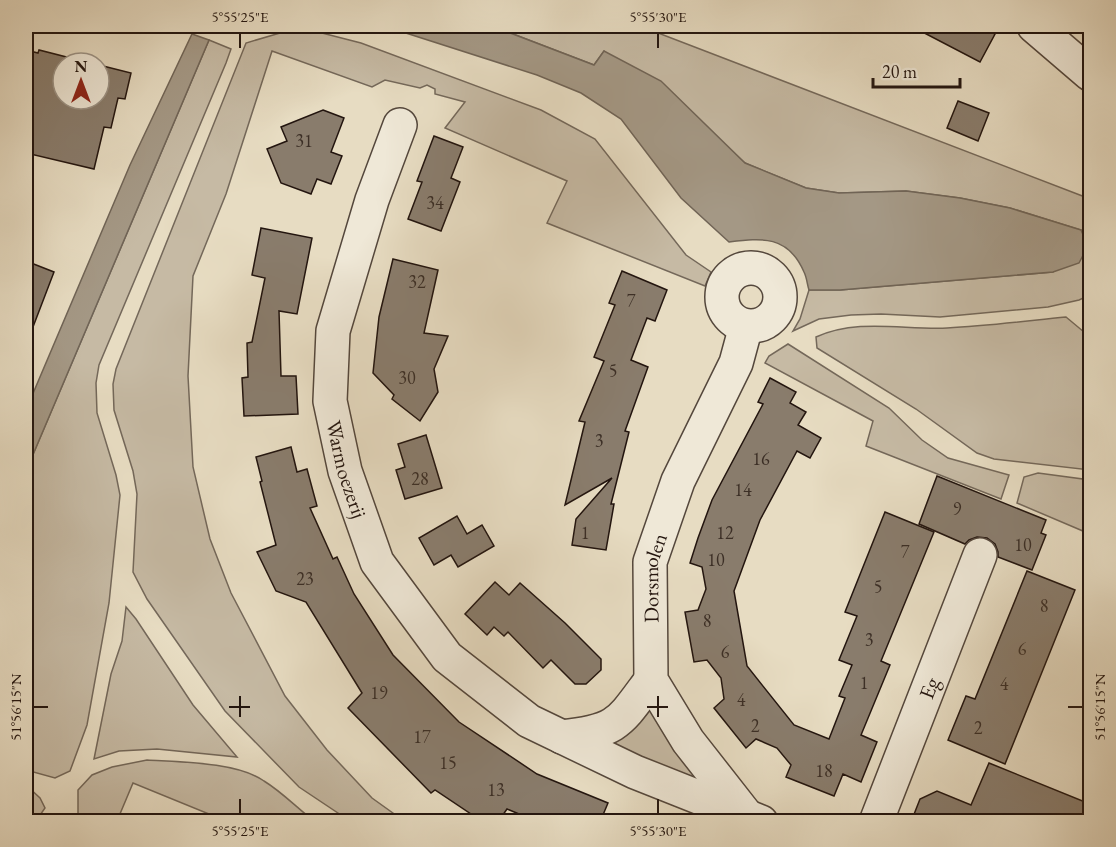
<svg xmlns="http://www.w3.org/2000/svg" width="1116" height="847" viewBox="0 0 1116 847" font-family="'EB Garamond',serif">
  <rect width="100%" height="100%" fill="#e7dcc2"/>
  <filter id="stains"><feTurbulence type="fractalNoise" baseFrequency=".00333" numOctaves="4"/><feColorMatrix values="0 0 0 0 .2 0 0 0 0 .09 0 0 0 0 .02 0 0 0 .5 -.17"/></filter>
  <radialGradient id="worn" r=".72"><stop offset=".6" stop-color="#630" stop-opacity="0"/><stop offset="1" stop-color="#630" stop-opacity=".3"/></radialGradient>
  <g fill="#c6baa4" stroke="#74685a" stroke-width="1.5">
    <polygon points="492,26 640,26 1085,197 1090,200 1090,295 1079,300 1048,307 940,317 881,314 851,315 819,319 793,331 800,319 809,290 840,290 1053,272 1081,230 1010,208 960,198 906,191 839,193 806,188 745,163 714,135 604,51 594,65"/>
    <polygon points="280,33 322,33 361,43 541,110 595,139 686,255 711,272 705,286 547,223 567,181 445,128 465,102 435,94 435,89 427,85 420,88 385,80 372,87 272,51 226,194 193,276 188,376 193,467 210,539 231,593 285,696 327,750 372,798 404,821 350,821 299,787 225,711 147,599 133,572 137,494 133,471 114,410 113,384 116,369 246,43"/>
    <polygon points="209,40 231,49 226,63 99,365 96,383 97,413 116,475 120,495 109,603 87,725 70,771 55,778 26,770 26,471"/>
    <path d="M1066 317 1090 337V470L994 459 977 453 916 409 817 348 816 337C858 318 903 330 947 328 987 326 1026 321 1066 317Z"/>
    <polygon points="788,344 889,408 922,440 948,458 1009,475 1001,499 866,446 873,421 765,363 769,356"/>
    <polygon points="1038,473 1090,480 1090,534 1017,503 1024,477"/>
    <polygon points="126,607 136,619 193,705 237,757 157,749 119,751 94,759 111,674 122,641"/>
    <polygon points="646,698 704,789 602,738"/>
    <path d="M147 760C179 762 237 762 264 781 282 792 297 808 314 821H226L133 783 117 821H78V790L92 775 112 767Z"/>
    <polygon points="26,785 40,798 45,808 36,821 26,821"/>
  </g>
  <g fill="#a49885" stroke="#706456" stroke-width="1.5">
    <path d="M384 26H492L594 65 604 51 661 81 745 163 806 188 839 193 906 191 960 198 1010 208 1081 230 1088 246 1079 263 1053 272 840 290H809C807 284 807 278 804 272 788 235 762 238 729 242L681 198 621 119 581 93 537 75Z"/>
    <polygon points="192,34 209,40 26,471 26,410 130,165"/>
  </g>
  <g fill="#897c6c" stroke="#23150f" stroke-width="1.5">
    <polygon points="911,26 980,26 995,34 980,62"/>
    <polygon points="26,50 38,53 39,50 90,63 63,63 63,99 99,99 99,65 131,73 125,99 118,98 111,128 104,127 94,169 26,153"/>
    <polygon points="958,101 989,113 978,141 947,128"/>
    <polygon points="323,110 344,118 331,152 342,156 331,184 317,179 311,194 281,183 267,149 287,141 281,127"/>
    <polygon points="434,136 463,147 451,178 460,182 441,231 408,219 422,182 417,181"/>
    <polygon points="261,228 312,238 297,314 279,311 281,376 296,376 298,414 244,416 242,378 248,377 247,343 252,342 265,278 252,275"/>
    <polygon points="393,259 438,270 424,333 448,336 434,369 438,392 420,421 392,399 394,395 373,373 379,317"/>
    <polygon points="26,261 54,272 28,340 26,340"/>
    <polygon points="622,271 667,290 655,321 647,318 631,360 648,367 625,431 629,432 611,504 614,504 606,550 572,545 576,519 612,478 565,505 585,422 579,421 604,361 594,357 615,305 609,303"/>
    <polygon points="770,378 796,392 790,403 806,412 798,425 821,438 810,458 797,451 760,520 734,591 747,666 794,725 829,739 845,698 839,696 852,665 839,660 857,616 845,612 885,512 934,532 881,661 890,665 861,735 877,742 861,782 843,774 834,796 786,777 791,765 777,748 756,739 746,748 714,708 724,699 721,678 707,660 694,662 685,612 698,610 706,589 702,567 690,563 698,538 712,500 763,404 758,402"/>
    <polygon points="426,435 442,488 405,499 396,470 405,467 398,444"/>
    <polygon points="291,447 297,472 307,469 317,506 310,508 333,559 337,557 354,594 393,655 459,722 537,774 608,803 600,822 538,822 507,809 498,822 483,822 435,790 431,793 348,708 362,693 306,602 276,591 257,552 276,545 260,482 262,481 256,457"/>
    <polygon points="937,476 1046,520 1041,533 1046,535 1032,570 998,557 998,552 995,544 987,538 977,537 969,540 965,544 919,524"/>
    <polygon points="457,516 467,534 482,525 494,546 458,567 451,555 434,565 419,538"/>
    <polygon points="1027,571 1075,590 1005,764 948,740 966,696 975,699"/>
    <polygon points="495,582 509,595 520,583 565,623 601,659 601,670 586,684 575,684 551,660 543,668 508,632 504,636 494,627 487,635 465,614"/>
    <polygon points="989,763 1090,804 1090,822 911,822 920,799 937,791 971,805"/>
  </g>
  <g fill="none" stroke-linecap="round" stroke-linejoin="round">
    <defs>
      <g id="minor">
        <polyline points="1034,26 1090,74"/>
        <path id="s1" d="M400 125 372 200 333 331 330 401 345 471 377 562 447 657 529 721 635 772 761 822"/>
        <circle cx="751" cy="297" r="29"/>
        <path d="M562 737C618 731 619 723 651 680"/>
        <path id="s2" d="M746 815 688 741 651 680 650 562 678 481 736 363 746 326"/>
        <path id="s3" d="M876 822 980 555"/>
      </g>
    </defs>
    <use href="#minor" stroke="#54473c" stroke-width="36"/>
    <use href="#minor" stroke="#efe8d7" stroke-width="33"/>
  </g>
  <path fill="none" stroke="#23150f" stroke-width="2" d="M240 33V48M658 33V48M240 696V717M658 696V717M33 707H48M229 707H250M647 707H668M1068 707H1083M240 799V814M658 799V814"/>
  <g text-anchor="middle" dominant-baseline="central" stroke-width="4.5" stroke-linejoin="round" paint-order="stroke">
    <g font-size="18" fill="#3c2f26">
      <text x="304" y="140">31</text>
      <text x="435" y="202">34</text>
      <text x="417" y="281">32</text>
      <text x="631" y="300">7</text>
      <text x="613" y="370">5</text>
      <text x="407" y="377">30</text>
      <text x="599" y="440">3</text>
      <text x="761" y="458">16</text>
      <text x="420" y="478">28</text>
      <text x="743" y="489">14</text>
      <text x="957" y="508">9</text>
      <text x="585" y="532">1</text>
      <text x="725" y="532">12</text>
      <text x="1023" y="544">10</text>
      <text x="905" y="551">7</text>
      <text x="716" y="559">10</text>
      <text x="305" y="578">23</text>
      <text x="878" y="586">5</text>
      <text x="1044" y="605">8</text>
      <text x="707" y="620">8</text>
      <text x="869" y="639">3</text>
      <text x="1022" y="648">6</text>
      <text x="725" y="651">6</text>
      <text x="864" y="682">1</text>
      <text x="1004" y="683">4</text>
      <text x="379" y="692">19</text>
      <text x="741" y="699">4</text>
      <text x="755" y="725">2</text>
      <text x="978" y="727">2</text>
      <text x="422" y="736">17</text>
      <text x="448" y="762">15</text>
      <text x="824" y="770">18</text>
      <text x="496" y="789">13</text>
    </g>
    <g font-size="21" fill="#23150f" stroke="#efe8d7">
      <text stroke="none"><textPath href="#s1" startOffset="357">Warmoezerij</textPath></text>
      <text stroke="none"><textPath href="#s2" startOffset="268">Dorsmolen</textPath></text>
      <text stroke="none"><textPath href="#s3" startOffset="144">Eg</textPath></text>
    </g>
  </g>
  <rect width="1116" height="847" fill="none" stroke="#e7dcc2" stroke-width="66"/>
  <g transform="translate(81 81)"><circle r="28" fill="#efe8d7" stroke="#9d9487" stroke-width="1.5"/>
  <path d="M0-4.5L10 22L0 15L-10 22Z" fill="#8f2418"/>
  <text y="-9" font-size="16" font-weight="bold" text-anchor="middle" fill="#23150f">N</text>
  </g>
  <path d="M873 78v9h87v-9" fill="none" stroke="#23150f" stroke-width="3"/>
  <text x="882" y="78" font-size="18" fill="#23150f" stroke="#efe8d7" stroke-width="4.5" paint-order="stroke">20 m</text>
  <rect x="33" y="33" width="1050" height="781" fill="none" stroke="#23150f" stroke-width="2"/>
  <g font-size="15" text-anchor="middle" fill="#23150f">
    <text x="240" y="22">5°55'25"E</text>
    <text x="658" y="22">5°55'30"E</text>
    <text transform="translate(16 707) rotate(-90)" y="5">51°56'15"N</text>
    <text transform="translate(1100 707) rotate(-90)" y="5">51°56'15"N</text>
    <text x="240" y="836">5°55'25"E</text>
    <text x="658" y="836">5°55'30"E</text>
  </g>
  <rect width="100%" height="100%" filter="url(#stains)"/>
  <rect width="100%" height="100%" fill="url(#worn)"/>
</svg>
